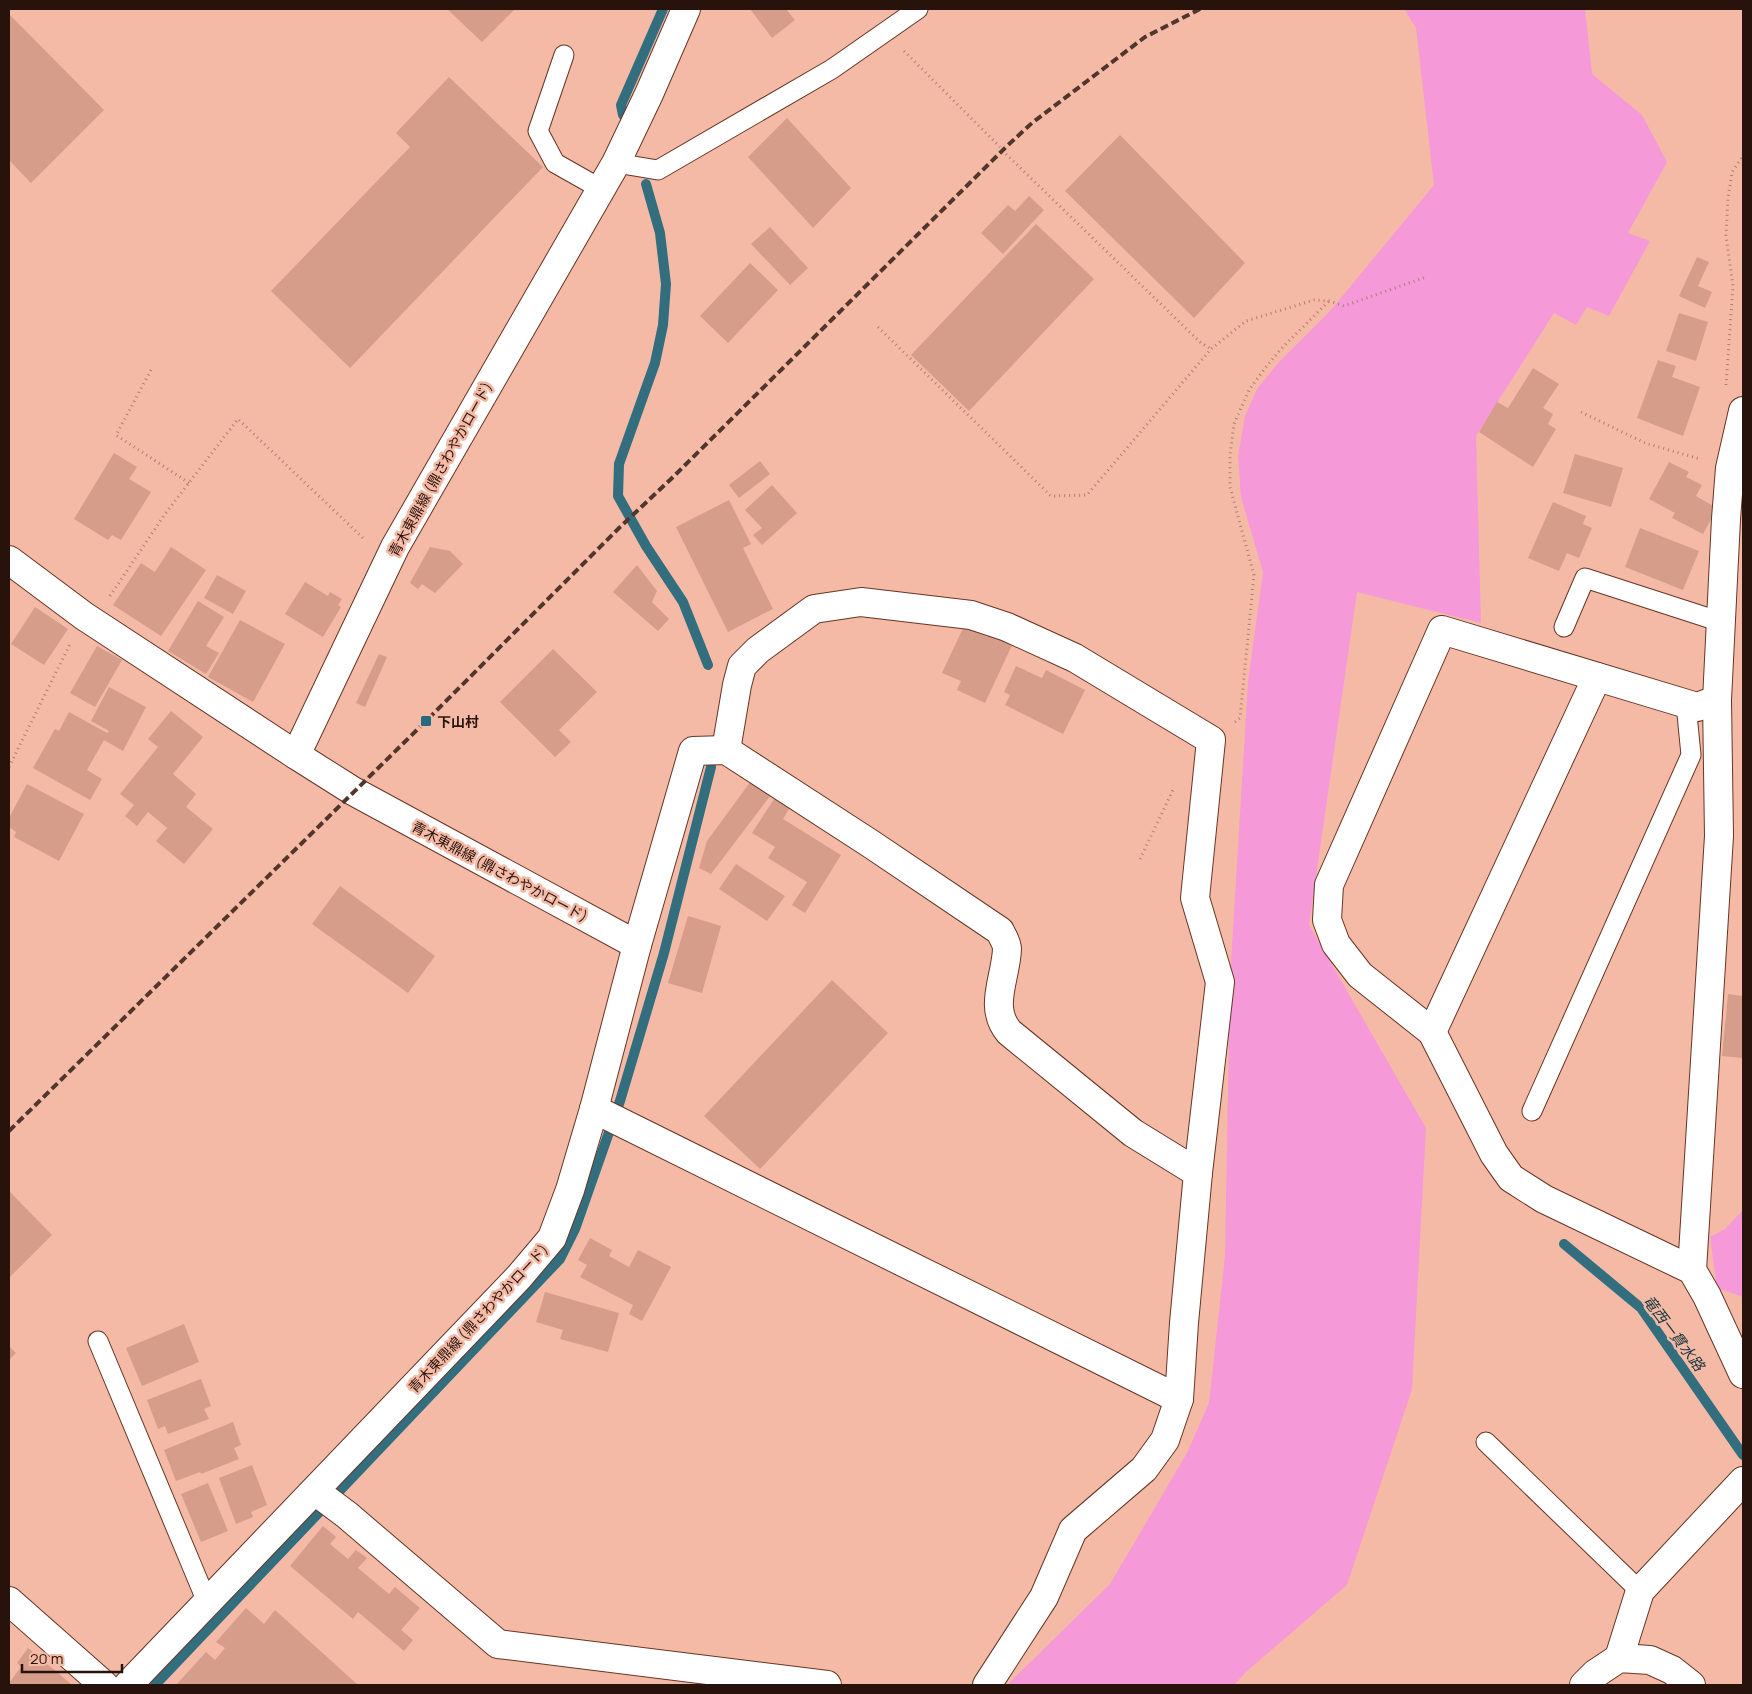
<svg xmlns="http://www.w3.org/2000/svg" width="1752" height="1694" viewBox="0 0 1752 1694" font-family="Manrope,'Noto Sans JP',sans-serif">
  <rect width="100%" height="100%" fill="#f5baa6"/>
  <g fill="#f599d9">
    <polygon points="1404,9 1585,9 1592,74 1642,115 1667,162 1628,233 1650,241 1609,316 1587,307 1576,325 1554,313 1476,436 1481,623 1357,592 1309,925 1426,1128 1412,1389 1347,1585 1247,1671 1234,1685 1007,1685 1110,1584 1187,1453 1209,1403 1225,1256 1230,979 1248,682 1263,572 1241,497 1238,456 1245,416 1257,389 1279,362 1331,310 1434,185 1416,28"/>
    <polygon points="1743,1210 1743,1297 1717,1288 1710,1237 1725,1229"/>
  </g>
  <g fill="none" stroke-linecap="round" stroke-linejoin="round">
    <g stroke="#326e7e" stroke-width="10">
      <polyline points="623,115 621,105 663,9"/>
      <polyline points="646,184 660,233 666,284 663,325 655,363 619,464 618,496 646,546 683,602 708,665"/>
      <polyline points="1564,1244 1641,1308 1743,1455"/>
      <polyline points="155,1685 560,1259 575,1229 620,1101 664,953 711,767"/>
    </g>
  </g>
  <g fill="#d69d8a">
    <polygon points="447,9 515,9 482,42"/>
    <polygon points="750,9 786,9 795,20 772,38"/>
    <polygon points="9,14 104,110 31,183 9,160"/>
    <polygon points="449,77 543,167 350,368 271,291 410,147 396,133"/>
    <polygon points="787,118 851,188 813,228 748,157"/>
    <polygon points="1120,135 1245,263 1194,318 1065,191"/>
    <polygon points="1029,196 1044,210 1003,254 981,233 1008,205 1015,211"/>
    <polygon points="1036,224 1094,279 969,411 911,355"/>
    <polygon points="770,227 808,268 790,285 751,244"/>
    <polygon points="1697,257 1709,262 1698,286 1712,292 1705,308 1679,296"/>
    <polygon points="750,263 778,290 728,343 700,316"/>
    <polygon points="1679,313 1708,322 1696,361 1666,351"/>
    <polygon points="1658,360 1676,366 1672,377 1700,387 1683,436 1637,418"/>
    <polygon points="1533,368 1559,384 1543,408 1553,414 1548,424 1556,429 1533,467 1479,432 1497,402 1508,408"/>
    <polygon points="114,453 137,467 129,479 151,492 121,540 112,535 108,540 74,519"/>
    <polygon points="1575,454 1623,468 1611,507 1563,493"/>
    <polygon points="760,461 770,474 739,498 729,485"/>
    <polygon points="1669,462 1689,472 1686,477 1702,485 1696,496 1717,508 1703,534 1672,518 1675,513 1649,499"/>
    <polygon points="772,485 797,513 762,545 753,535 762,528 745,510"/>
    <polygon points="729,500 751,544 743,548 773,609 728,632 676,527"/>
    <polygon points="1553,502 1586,516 1583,524 1592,528 1579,558 1567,553 1559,571 1528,558"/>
    <polygon points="1640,528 1699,551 1683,590 1625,567"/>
    <polygon points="171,547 206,570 161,636 113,605 141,563 155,572"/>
    <polygon points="430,547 450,551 463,564 435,593 422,584 418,589 410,583"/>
    <polygon points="637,565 657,591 652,602 669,619 658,631 613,592"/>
    <polygon points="217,575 246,591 233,614 204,598"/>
    <polygon points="305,582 328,596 330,592 342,599 338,605 341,607 323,637 285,614"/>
    <polygon points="198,601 224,617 206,646 219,653 206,674 168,651"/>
    <polygon points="35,607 68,629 44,665 11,644"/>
    <polygon points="240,620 285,644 253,702 208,677"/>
    <polygon points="964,626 987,637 990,632 1013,643 985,703 957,690 961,681 942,673"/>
    <polygon points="97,646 122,660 95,707 70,693"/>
    <polygon points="553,649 597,692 559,730 571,742 555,757 500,702"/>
    <polygon points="379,654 387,657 365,707 356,703"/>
    <polygon points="1016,666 1042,678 1046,670 1085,690 1063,734 1005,705 1010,695 1004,692"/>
    <polygon points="109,687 146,707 123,751 104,740 87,770 102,779 90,800 33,768 55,729 59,731 69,712 107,733 109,731 91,721"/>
    <polygon points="171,711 203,737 173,774 196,794 186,807 213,829 184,864 156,841 167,828 148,812 137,826 125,816 134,805 120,794 158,747 148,739"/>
    <polygon points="751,781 770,796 711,874 699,868 707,841"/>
    <polygon points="27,784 84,814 59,861 14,837 16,832 9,827 9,818"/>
    <polygon points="778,793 793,802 783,819 841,855 805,913 792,905 807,882 768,858 775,847 752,833"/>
    <polygon points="736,864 785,896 767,921 719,889"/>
    <polygon points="340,886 435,956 408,993 312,924"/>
    <polygon points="688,916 721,926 702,993 668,983"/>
    <polygon points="832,980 888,1033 760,1169 704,1116"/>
    <polygon points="1728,994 1743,996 1743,1058 1722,1056"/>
    <polygon points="9,1191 52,1235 9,1278"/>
    <polygon points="590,1238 612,1250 609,1256 629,1267 638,1250 671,1267 642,1321 629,1314 633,1305 580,1277 587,1265 578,1260"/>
    <polygon points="545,1292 619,1313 608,1352 560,1339 563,1330 536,1322"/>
    <polygon points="184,1324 199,1362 142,1386 126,1348"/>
    <polygon points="9,1346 16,1353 9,1360"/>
    <polygon points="201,1379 211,1406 204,1409 209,1419 168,1434 165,1426 158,1429 147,1400"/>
    <polygon points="233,1422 241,1445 234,1448 239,1459 201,1474 200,1472 176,1481 164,1450"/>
    <polygon points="252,1465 267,1505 251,1512 253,1517 236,1524 219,1478"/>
    <polygon points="208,1483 228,1531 201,1542 181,1494"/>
    <polygon points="323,1526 336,1537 330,1544 348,1559 356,1550 367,1558 358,1568 389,1594 395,1587 420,1608 401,1630 413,1640 404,1651 358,1612 353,1619 290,1566"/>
    <polygon points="246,1608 264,1624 275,1610 358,1685 176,1685 206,1652 215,1660 225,1648 216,1642"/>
    <polygon points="28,1648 71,1684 69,1685 9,1685 9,1683 21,1667 17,1663"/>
  </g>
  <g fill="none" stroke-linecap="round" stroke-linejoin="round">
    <defs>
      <g id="service">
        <polyline points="564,55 538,131 555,163 601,189"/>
        <polyline points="616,163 658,170 832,69 918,9"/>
        <polyline points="1564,627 1585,578 1721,622"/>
        <polyline points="1532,1111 1691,755 1686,704"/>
        <polyline points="98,1341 207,1602"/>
        <polyline points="1486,1442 1640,1591"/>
      </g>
      <g id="minor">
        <polyline points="1743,411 1730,468 1726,519 1717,700 1719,836 1692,1270 1707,1296 1743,1374"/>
        <polyline points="9,560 84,616 296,755"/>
        <polyline points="726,750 737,685 742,666 758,650 814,609 861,602 971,615 1007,627 1075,658 1211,740 1195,898 1220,982 1198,1173 1184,1323 1179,1399 1165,1440 1144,1469 1073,1530 1044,1597 987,1685"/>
        <path d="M637 945 693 751 726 750 871 844 1000 931C1002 936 1007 943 1007 949 1006 978 988 1007 1009 1032L1133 1133 1198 1173"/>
        <polyline points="1432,1032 1597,677"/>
        <polyline points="594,1109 1179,1399"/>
        <polyline points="1692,1270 1544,1199 1511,1178 1494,1154 1432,1032 1360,975 1336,944 1327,920 1329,885 1442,630 1697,707 1717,700"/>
        <polyline points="315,1491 347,1515 498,1644 827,1685"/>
        <polyline points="9,1601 104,1685"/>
        <polyline points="1619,1658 1640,1591 1743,1481"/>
      </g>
      <polyline id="tertiary" points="1584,1685 1595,1674 1619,1658 1650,1660 1672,1670 1691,1685"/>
      <polyline id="secondary" points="128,1685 519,1277 552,1238 570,1190 594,1109 637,945 353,791 296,755 395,547 616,163 649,94 686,9"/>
    </defs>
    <use href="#service" stroke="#663525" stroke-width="21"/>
    <use href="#minor" stroke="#663525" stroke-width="30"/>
    <use href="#tertiary" stroke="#663525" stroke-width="30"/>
    <use href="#secondary" stroke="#663525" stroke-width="30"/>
    <g stroke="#ad8070" stroke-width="3" stroke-dasharray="1 4" stroke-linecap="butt">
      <polyline points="904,51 1000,147"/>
      <polyline points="1006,154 1200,342 1211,349"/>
      <polyline points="878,327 1051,496 1087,495 1211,349 1246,321 1314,300 1329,301 1344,306 1426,277"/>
      <polyline points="151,370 116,435 189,483"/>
      <polyline points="1726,385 1733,286 1726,235 1728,198 1732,172 1743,156"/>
      <polyline points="1581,412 1645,443 1700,459"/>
      <polyline points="110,596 165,514 238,419 364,539"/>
      <polyline points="1235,722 1240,718 1254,575 1230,487 1230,455 1234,424 1249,390 1266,367 1281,349 1329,301"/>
      <polyline points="9,767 71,642"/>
      <polyline points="1140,859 1173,790"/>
    </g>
    <use href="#service" stroke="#fff" stroke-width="19"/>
    <use href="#minor" stroke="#fff" stroke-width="28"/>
    <use href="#tertiary" stroke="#fff" stroke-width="28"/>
    <use href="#secondary" stroke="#fff" stroke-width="28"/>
    <polyline stroke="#52352c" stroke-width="4" stroke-dasharray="8 4" stroke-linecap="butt" points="9,1131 426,721 619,528 671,479 1007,146 1032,123 1145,37 1200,9"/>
  </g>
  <rect fill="#286a7d" stroke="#f5baa6" stroke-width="2" x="420" y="715" width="12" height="12" rx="2.5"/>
  <g text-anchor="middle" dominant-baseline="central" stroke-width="5" stroke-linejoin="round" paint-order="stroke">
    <g font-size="14" fill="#28130c" stroke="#f5baa6">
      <text transform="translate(440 469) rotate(-61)">青木東鼎線 (鼎さわやかロード)</text>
      <text transform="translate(500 871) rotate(28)">青木東鼎線 (鼎さわやかロード)</text>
      <text transform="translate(478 1318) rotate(-47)">青木東鼎線 (鼎さわやかロード)</text>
    </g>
    <g font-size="14" font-weight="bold" fill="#28130c" stroke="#f5baa6" text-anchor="start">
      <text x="437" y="721">下山村</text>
    </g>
    <g font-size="15" font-style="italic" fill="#19363e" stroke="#f5baa6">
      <text transform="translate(1674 1333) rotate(53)">竜西一貫水路</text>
    </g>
  </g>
  <rect width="1752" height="1694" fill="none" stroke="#28130c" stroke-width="20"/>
  <path d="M22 1664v8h100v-8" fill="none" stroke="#28130c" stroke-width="2.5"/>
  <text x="30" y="1664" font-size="15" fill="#28130c" stroke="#f5baa6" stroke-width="4" paint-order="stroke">20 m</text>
</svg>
